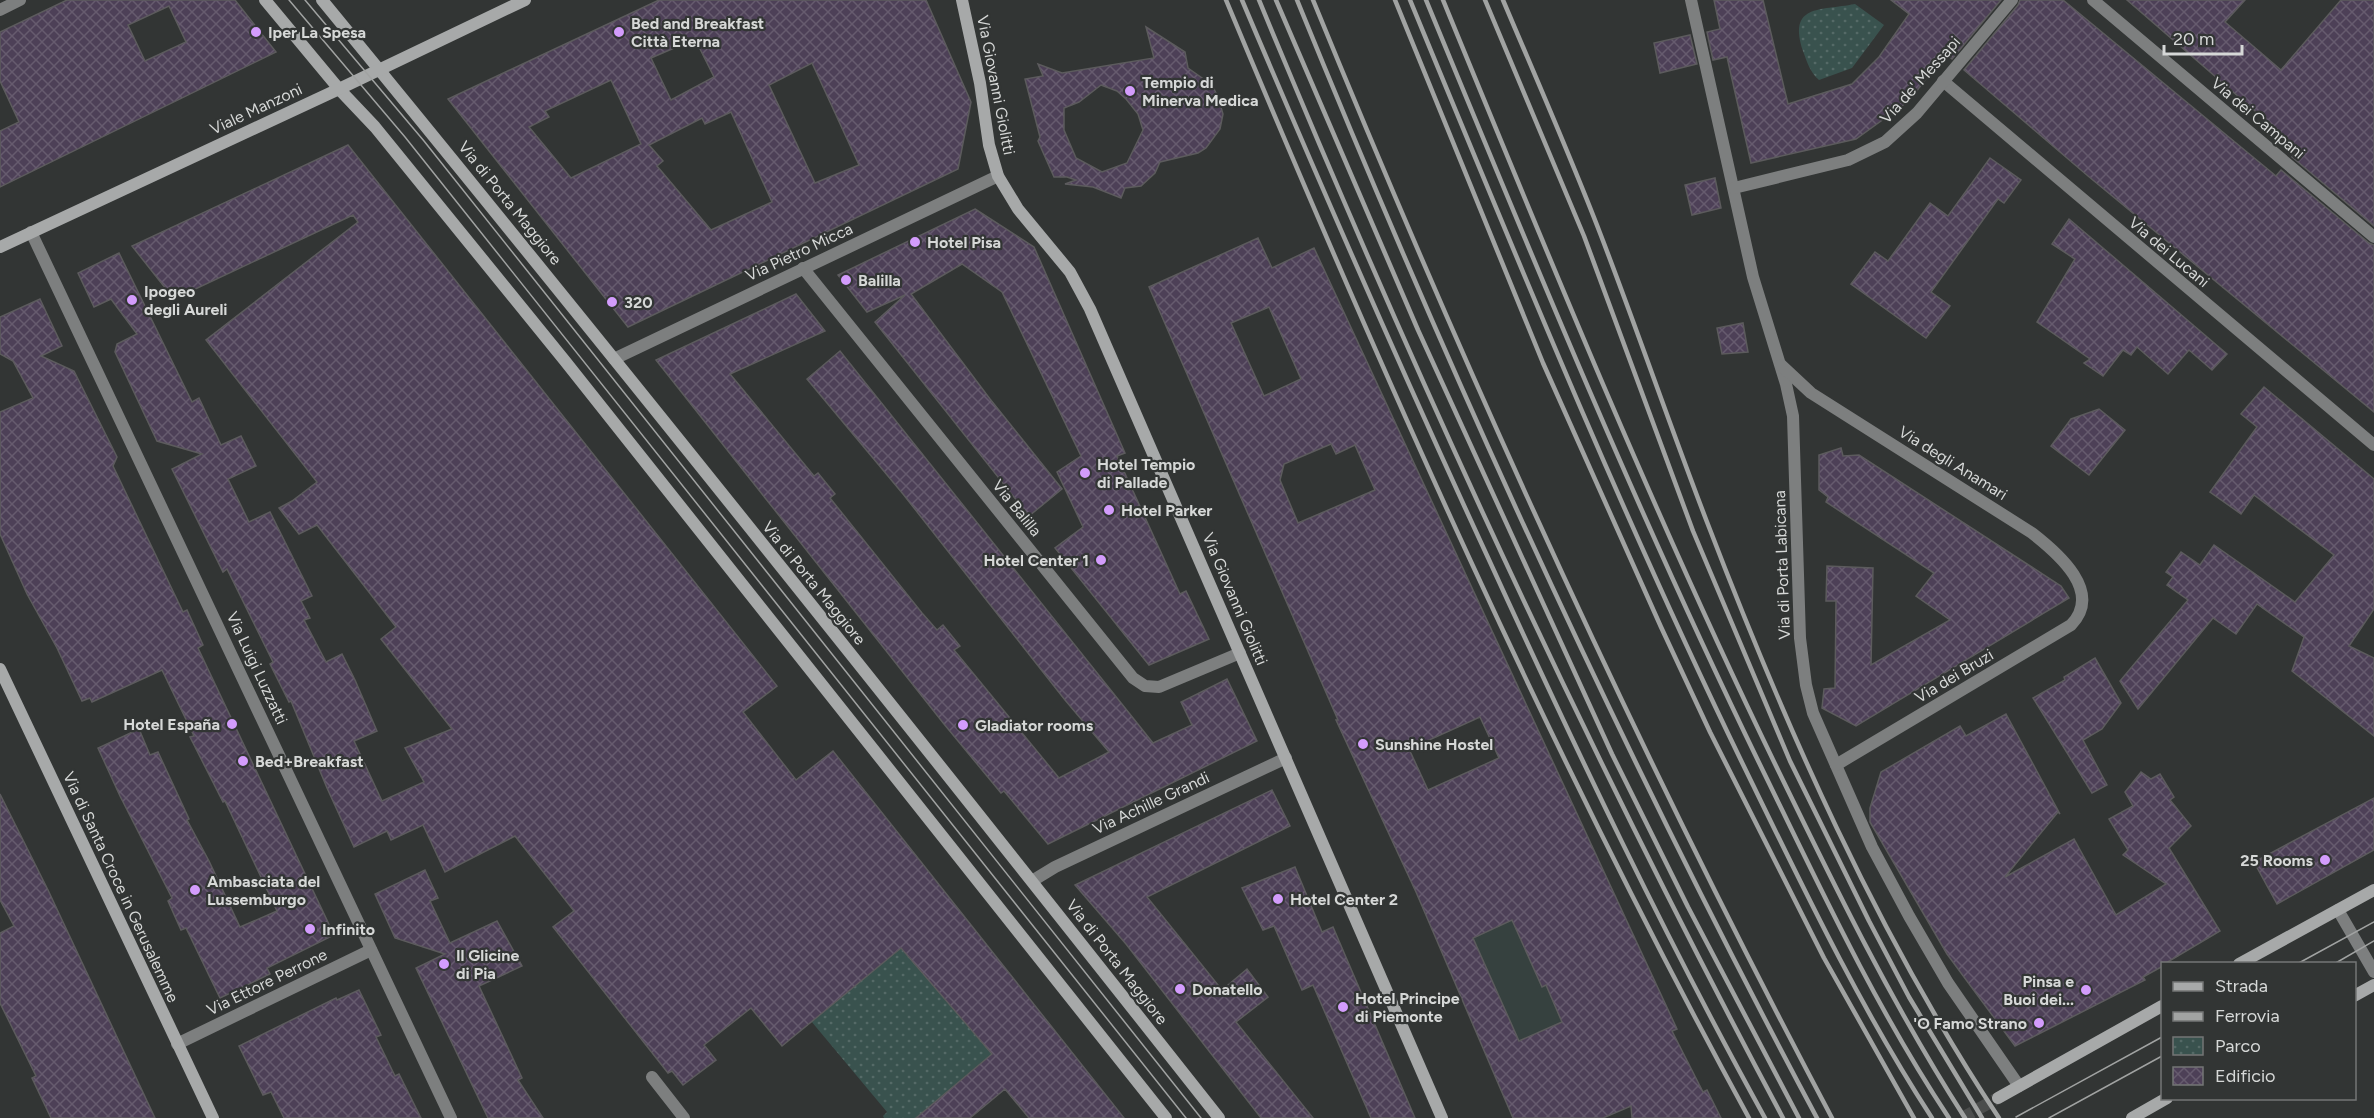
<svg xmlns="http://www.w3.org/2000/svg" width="2374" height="1118" viewBox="0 0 2374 1118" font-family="Figtree,sans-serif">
  <defs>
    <pattern id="park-dots" width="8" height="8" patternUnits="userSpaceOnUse" patternTransform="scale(1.5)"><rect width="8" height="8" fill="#39524e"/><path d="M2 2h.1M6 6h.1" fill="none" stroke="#556a67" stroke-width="1.8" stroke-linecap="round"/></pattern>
    <pattern id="building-cross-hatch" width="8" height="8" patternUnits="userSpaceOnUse" patternTransform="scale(1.5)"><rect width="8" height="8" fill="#4d4057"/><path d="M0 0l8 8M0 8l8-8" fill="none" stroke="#665b6e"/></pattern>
  </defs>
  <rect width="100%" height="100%" fill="#323534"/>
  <polygon fill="#36413f" points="1532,830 1633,1050 1508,1106 1412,883"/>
  <g fill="url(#park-dots)">
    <path d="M1855 4 1884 25 1852 68 1819 80C1810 72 1807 62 1803 51 1788 4 1819 11 1855 4Z"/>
    <polygon points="901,948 992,1054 916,1118 884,1118 883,1116 887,1112 811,1021"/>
  </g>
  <g fill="url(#building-cross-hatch)" stroke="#5c5b5d" stroke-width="1.5" fill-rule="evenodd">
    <path d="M67 0H235L276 52 0 187V131L19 122 0 81V32ZM169 6 186 42 145 61 128 25Z"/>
    <path d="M659 0H926L971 102 958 169 628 327 448 99ZM695 39 714 77 671 100 651 58ZM812 63 859 165 815 183 769 85ZM611 80 641 144 571 178 529 127 549 117 545 111ZM731 112 772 202 711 230 657 166 663 161 649 145 702 118 705 124Z"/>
    <polygon points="1714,0 1763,0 1788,104 1852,84 1879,57 1909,14 1891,0 2001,0 1952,59 1945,53 1910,100 1856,139 1751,163 1727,57 1713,60 1707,32 1720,29"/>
    <polygon points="2020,0 2063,0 2276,176 2281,170 2369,243 2374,245 2374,412 2088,176 1964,70 2018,5"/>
    <polygon points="2127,0 2245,0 2225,22 2281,70 2341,0 2374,0 2374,226 2292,157 2299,149"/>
    <path d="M1146 27 1185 52 1188 68 1212 85 1218 97 1223 114 1220 129 1206 148 1198 153 1160 162 1155 173 1141 186 1125 188 1121 198 1093 187 1065 184 1076 180 1067 177H1054L1038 141 1040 137 1025 79 1043 76 1038 64 1062 73 1154 58ZM1101 85 1117 91 1126 99 1138 114 1143 130 1127 163 1102 172 1076 158 1064 130V108L1079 102Z"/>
    <polygon points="1690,35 1697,64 1660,73 1654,43"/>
    <polygon points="348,145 777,686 743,712 796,780 833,751 1124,1118 1029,1118 1005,1089 970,1118 916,1118 992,1054 901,948 782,1046 751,1008 704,1045 716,1060 683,1085 672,1071 668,1073 553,927 574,911 515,836 445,872 423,825 391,840 387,831 354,847 327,788 291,701 289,702 270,664 273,662 227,569 223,572 172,469 202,454 157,441 115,352 117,344 137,334 111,299 94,307 78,273 119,253 192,402 199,398 221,445 241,436 256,466 228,479 249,522 270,512 312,596 301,601 310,618 304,620 326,662 342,654 355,680 377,731 354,741 382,801 424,782 405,748 452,729 381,639 396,627 317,525 299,534 279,508 292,501 317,482 206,340 358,222 353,215 174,299 132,246"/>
    <polygon points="1990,158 2021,180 2004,203 1998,199 1931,292 1950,306 1926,338 1851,284 1875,252 1888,261 1930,203 1948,216"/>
    <polygon points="1715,178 1721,208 1692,215 1685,185"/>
    <polygon points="975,209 1034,247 1125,453 1117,456 1180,594 1186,591 1209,639 1149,665 1055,548 1083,527 1057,472 1081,456 1002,292 962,264 911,294 990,399 1062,489 1029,516 875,322 905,295 867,312 838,275"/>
    <polygon points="2069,219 2227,354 2212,370 2189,350 2168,374 2137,347 2131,355 2123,350 2103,376 2084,363 2090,359 2037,322 2075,259 2052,244"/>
    <path d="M1258 238 1272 268 1314 248 1677 1029 1672 1031 1703 1092 1707 1090 1721 1118H1632L1631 1106 1603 1118H1513L1416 892 1336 720H1338L1149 287ZM1269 307 1301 379 1264 396 1231 323ZM1331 444 1336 454 1355 445 1375 490 1298 523 1280 480 1284 464ZM1480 717 1499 758 1428 790 1409 749ZM1512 920 1542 987 1546 985 1562 1022 1519 1041 1473 938Z"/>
    <polygon points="796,294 825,331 730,374 814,476 818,473 835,494 830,498 922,613 937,630 943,625 960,646 954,650 1059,778 1109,752 1065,700 903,494 807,379 840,351 1153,743 1192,725 1181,702 1227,679 1257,741 1048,844 1004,791 1001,793 944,724 656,360"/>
    <polygon points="40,299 62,346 41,356 74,371 117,457 113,466 183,612 187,610 203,645 198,648 334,935 267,968 270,974 220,998 186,928 181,930 168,901 172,898 120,796 98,748 139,729 150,755 158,752 189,819 187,820 209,861 240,927 277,911 225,801 223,802 190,737 194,736 162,670 92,702 90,698 82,701 57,648 27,594 0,534 0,412 33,398 13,361 0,354 0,317"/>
    <polygon points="1743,323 1748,352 1722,354 1717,328"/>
    <polygon points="2264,387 2374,479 2374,609 2349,646 2374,658 2374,736 2292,671 2304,637 2257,604 2236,634 2213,618 2138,709 2120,681 2188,600 2167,585 2173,577 2166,572 2181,552 2200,565 2214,545 2295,602 2334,555 2254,495 2241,514 2210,492 2257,427 2241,414"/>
    <polygon points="2099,409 2125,430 2089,475 2051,446 2071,419"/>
    <polygon points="1841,448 1843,456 1859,455 2061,586 2069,598 1856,726 1822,708 1824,689 1835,688 1836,601 1826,601 1827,566 1873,568 1871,665 1950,620 1916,596 1934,573 1826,502 1828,497 1819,490 1819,455"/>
    <polygon points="2095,658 2121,703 2102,729 2083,740 2107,785 2092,793 2033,698 2065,680 2064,677"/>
    <polygon points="2006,714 2060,814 2058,812 2005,877 2074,839 2116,915 2166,884 2123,855 2128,850 2109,819 2133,806 2125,792 2141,772 2151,779 2160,774 2174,797 2170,800 2191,826 2169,848 2220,931 2166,963 2163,963 2163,966 2143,977 2145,980 2015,1046 1947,954 1870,822 1870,808 1881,772 1960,726 1966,736"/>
    <polygon points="1272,790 1290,826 1147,897 1222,990 1247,969 1268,997 1236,1022 1313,1118 1261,1118 1126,944 1075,885"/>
    <polygon points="0,794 48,890 155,1118 51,1118 32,1078 36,1076 0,1003 0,933 14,926 0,900"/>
    <polygon points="2374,798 2374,850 2277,904 2254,862"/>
    <polygon points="1295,867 1322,932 1333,927 1415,1118 1371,1118 1313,985 1302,990 1274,926 1263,930 1242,888"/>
    <polygon points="425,870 438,898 430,901 450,943 497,921 522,966 479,986 522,1078 518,1080 543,1118 488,1118 416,968 445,954 395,938 375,894"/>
    <polygon points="359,990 381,1035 376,1037 395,1076 399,1074 421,1118 284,1118 271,1092 263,1095 239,1046 336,998 337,1000"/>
  </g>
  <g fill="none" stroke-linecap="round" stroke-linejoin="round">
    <polyline stroke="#4b4d4c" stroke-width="12" stroke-dasharray="12 6" stroke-linecap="butt" points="1962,1118 1998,1098"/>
    <g stroke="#7d7f7f" stroke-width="12">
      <polyline points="1691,0 1753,277 1786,384 1793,416 1800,638 1806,685 1813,713 1872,847 1909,916 1948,983 2019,1086"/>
      <polyline points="2093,0 2374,237"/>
      <polyline points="0,10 20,0"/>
      <polyline points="1943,81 2374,445"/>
      <polyline points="1734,188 1848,160 1885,142 1917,113 2012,0"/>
      <polyline points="31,232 451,1118"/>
      <polyline points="803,268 1133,678 1145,686 1159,687 1240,653"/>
      <polyline points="614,359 998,176"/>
      <path d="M1781 365 1811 393 2032 533C2059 554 2103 592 2071 625L1836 765"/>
      <polyline points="1032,881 1055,867 1286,758"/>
      <polyline points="2338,910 2374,972"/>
      <polyline points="177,1044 371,950"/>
      <polyline points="652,1077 684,1118"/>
    </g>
    <g stroke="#a7a9a9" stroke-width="12">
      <polyline points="265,0 339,89 375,127 565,361 1166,1118"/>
      <path d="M322 0C625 369 923 743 1219 1118"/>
      <polyline points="962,0 980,83 989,145 998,176 1018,209 1070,272 1090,309 1442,1118"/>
      <polyline points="0,247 339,89 525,0"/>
      <polyline points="0,669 213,1118"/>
      <polyline points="2239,964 2374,890"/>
      <polyline points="2354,996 2374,985"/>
      <polyline points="1998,1098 2162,1006"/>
      <polyline points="2132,1118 2167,1098"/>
    </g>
    <g stroke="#a1a3a2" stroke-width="1.5">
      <polyline points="289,0 405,137 1186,1118"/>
      <polyline points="305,0 424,141 1201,1118"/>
      <polyline points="2297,964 2374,922"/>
      <polyline points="2334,964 2374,941"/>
      <polyline points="2016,1117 2162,1037"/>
      <polyline points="2049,1118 2162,1056"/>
    </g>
    <g stroke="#a1a3a2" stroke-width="4.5">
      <path d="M1226 0C1384 379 1552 757 1749 1118"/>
      <path d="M1242 0C1322 189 1404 376 1490 562 1576 750 1665 937 1765 1118"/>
      <path d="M1259 0C1416 380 1589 755 1783 1118"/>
      <polyline points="1276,0 1418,330 1612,754 1688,907 1799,1118"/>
      <path d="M1297 0C1452 381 1623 755 1817 1118"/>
      <path d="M1313 0C1469 381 1639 755 1832 1118"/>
      <polyline points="1395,0 1543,363 1661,627 1710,732 1824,958 1914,1118"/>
      <path d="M1410 0C1519 264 1627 528 1753 785 1808 898 1863 1012 1932 1118"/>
      <path d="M1426 0C1534 262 1642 524 1767 779 1823 894 1878 1011 1949 1118"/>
      <path d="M1443 0C1549 258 1655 517 1777 768 1835 887 1893 1006 1965 1118"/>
      <polyline points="1485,0 1584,236 1693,531 1790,761 1869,921 1909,997 1982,1118"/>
      <path d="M1503 0C1536 78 1570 155 1600 233 1637 329 1670 426 1707 522 1786 728 1877 934 1999 1118"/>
    </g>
  </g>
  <g fill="#d39cfc" stroke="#323534" stroke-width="2">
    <circle cx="256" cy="32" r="6"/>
    <circle cx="619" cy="32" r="6"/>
    <circle cx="1130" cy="91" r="6"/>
    <circle cx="915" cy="242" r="6"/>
    <circle cx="846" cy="280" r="6"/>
    <circle cx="132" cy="300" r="6"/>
    <circle cx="612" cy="302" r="6"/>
    <circle cx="1085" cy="473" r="6"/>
    <circle cx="1109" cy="510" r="6"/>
    <circle cx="1101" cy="560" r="6"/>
    <circle cx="232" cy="724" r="6"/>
    <circle cx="963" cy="725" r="6"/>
    <circle cx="1363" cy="744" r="6"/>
    <circle cx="243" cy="761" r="6"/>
    <circle cx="2325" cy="860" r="6"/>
    <circle cx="195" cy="890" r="6"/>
    <circle cx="1278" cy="899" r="6"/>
    <circle cx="310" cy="929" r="6"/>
    <circle cx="444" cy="964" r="6"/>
    <circle cx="1180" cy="989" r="6"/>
    <circle cx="2086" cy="990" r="6"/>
    <circle cx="1343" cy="1007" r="6"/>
    <circle cx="2039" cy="1023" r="6"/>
  </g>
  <g text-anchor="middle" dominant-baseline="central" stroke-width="4.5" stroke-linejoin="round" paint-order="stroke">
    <g font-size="16" font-weight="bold" fill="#d6d8d7" stroke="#323534" text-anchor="start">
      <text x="631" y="23">Bed and Breakfast<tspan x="631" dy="18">Città Eterna</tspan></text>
      <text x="268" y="32">Iper La Spesa</text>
      <text x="1142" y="82">Tempio di<tspan x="1142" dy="18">Minerva Medica</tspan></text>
      <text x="927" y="242">Hotel Pisa</text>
      <text x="858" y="280">Balilla</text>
      <text x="144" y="291">Ipogeo<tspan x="144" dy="18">degli Aureli</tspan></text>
      <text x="624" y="302">320</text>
      <text x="1097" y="464">Hotel Tempio<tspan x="1097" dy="18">di Pallade</tspan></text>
      <text x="1121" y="510">Hotel Parker</text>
      <text x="1089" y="560" text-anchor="end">Hotel Center 1</text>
      <text x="220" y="724" text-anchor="end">Hotel España</text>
      <text x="975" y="725">Gladiator rooms</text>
      <text x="1375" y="744">Sunshine Hostel</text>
      <text x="255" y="761">Bed+Breakfast</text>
      <text x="2313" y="860" text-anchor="end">25 Rooms</text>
      <text x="207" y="881">Ambasciata del<tspan x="207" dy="18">Lussemburgo</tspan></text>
      <text x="1290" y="899">Hotel Center 2</text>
      <text x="322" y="929">Infinito</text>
      <text x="456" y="955">Il Glicine<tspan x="456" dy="18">di Pia</tspan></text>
      <text x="2074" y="981" text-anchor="end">Pinsa e<tspan x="2074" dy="18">Buoi dei...</tspan></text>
      <text x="1192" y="989">Donatello</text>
      <text x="1355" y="998">Hotel Principe<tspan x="1355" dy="18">di Piemonte</tspan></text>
      <text x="2027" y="1023" text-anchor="end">'O Famo Strano</text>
    </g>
    <g font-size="16" fill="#d6d8d7" stroke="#323534">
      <text transform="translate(1920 80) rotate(-48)">Via de' Messapi</text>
      <text transform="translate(996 85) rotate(79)">Via Giovanni Giolitti</text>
      <text transform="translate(256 109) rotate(-25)">Viale Manzoni</text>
      <text transform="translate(2258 118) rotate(40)">Via dei Campani</text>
      <text transform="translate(510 203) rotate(51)">Via di Porta Maggiore</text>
      <text transform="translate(799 252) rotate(-25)">Via Pietro Micca</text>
      <text transform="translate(2169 252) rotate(40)">Via dei Lucani</text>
      <text transform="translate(1953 463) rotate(32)">Via degli Anamari</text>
      <text transform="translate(1017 508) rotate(51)">Via Balilla</text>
      <text transform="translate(1782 565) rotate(-92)">Via di Porta Labicana</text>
      <text transform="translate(814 583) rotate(51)">Via di Porta Maggiore</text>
      <text transform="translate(1235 599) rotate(67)">Via Giovanni Giolitti</text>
      <text transform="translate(257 668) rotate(65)">Via Luigi Luzzatti</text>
      <text transform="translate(1954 676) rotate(-31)">Via dei Bruzi</text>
      <text transform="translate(1151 803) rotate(-25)">Via Achille Grandi</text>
      <text transform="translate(121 887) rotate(65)">Via di Santa Croce in Gerusalemme</text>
      <text transform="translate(1117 962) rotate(52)">Via di Porta Maggiore</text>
      <text transform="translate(267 982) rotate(-26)">Via Ettore Perrone</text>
    </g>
  </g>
  <rect x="2161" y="962" width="195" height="138" fill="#323534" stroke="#747675" stroke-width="1.5"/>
  <rect x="2173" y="982" width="30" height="9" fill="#a7a9a9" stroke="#747675" stroke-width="1.5"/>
  <text x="2215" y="992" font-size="18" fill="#d6d8d7">Strada</text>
  <rect x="2173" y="1012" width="30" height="9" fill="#a1a3a2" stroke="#747675" stroke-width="1.5"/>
  <text x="2215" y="1022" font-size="18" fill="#d6d8d7">Ferrovia</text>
  <rect x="2173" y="1037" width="30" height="18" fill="url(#park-dots)" stroke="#747675" stroke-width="1.5"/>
  <text x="2215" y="1052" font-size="18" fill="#d6d8d7">Parco</text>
  <rect x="2173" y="1067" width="30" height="18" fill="url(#building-cross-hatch)" stroke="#747675" stroke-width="1.5"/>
  <text x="2215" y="1082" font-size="18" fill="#d6d8d7">Edificio</text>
  <path d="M2164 45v9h78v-9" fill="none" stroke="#d6d8d7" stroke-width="3"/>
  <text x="2173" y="45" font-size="18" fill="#d6d8d7" stroke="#323534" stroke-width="4.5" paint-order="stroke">20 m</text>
</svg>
